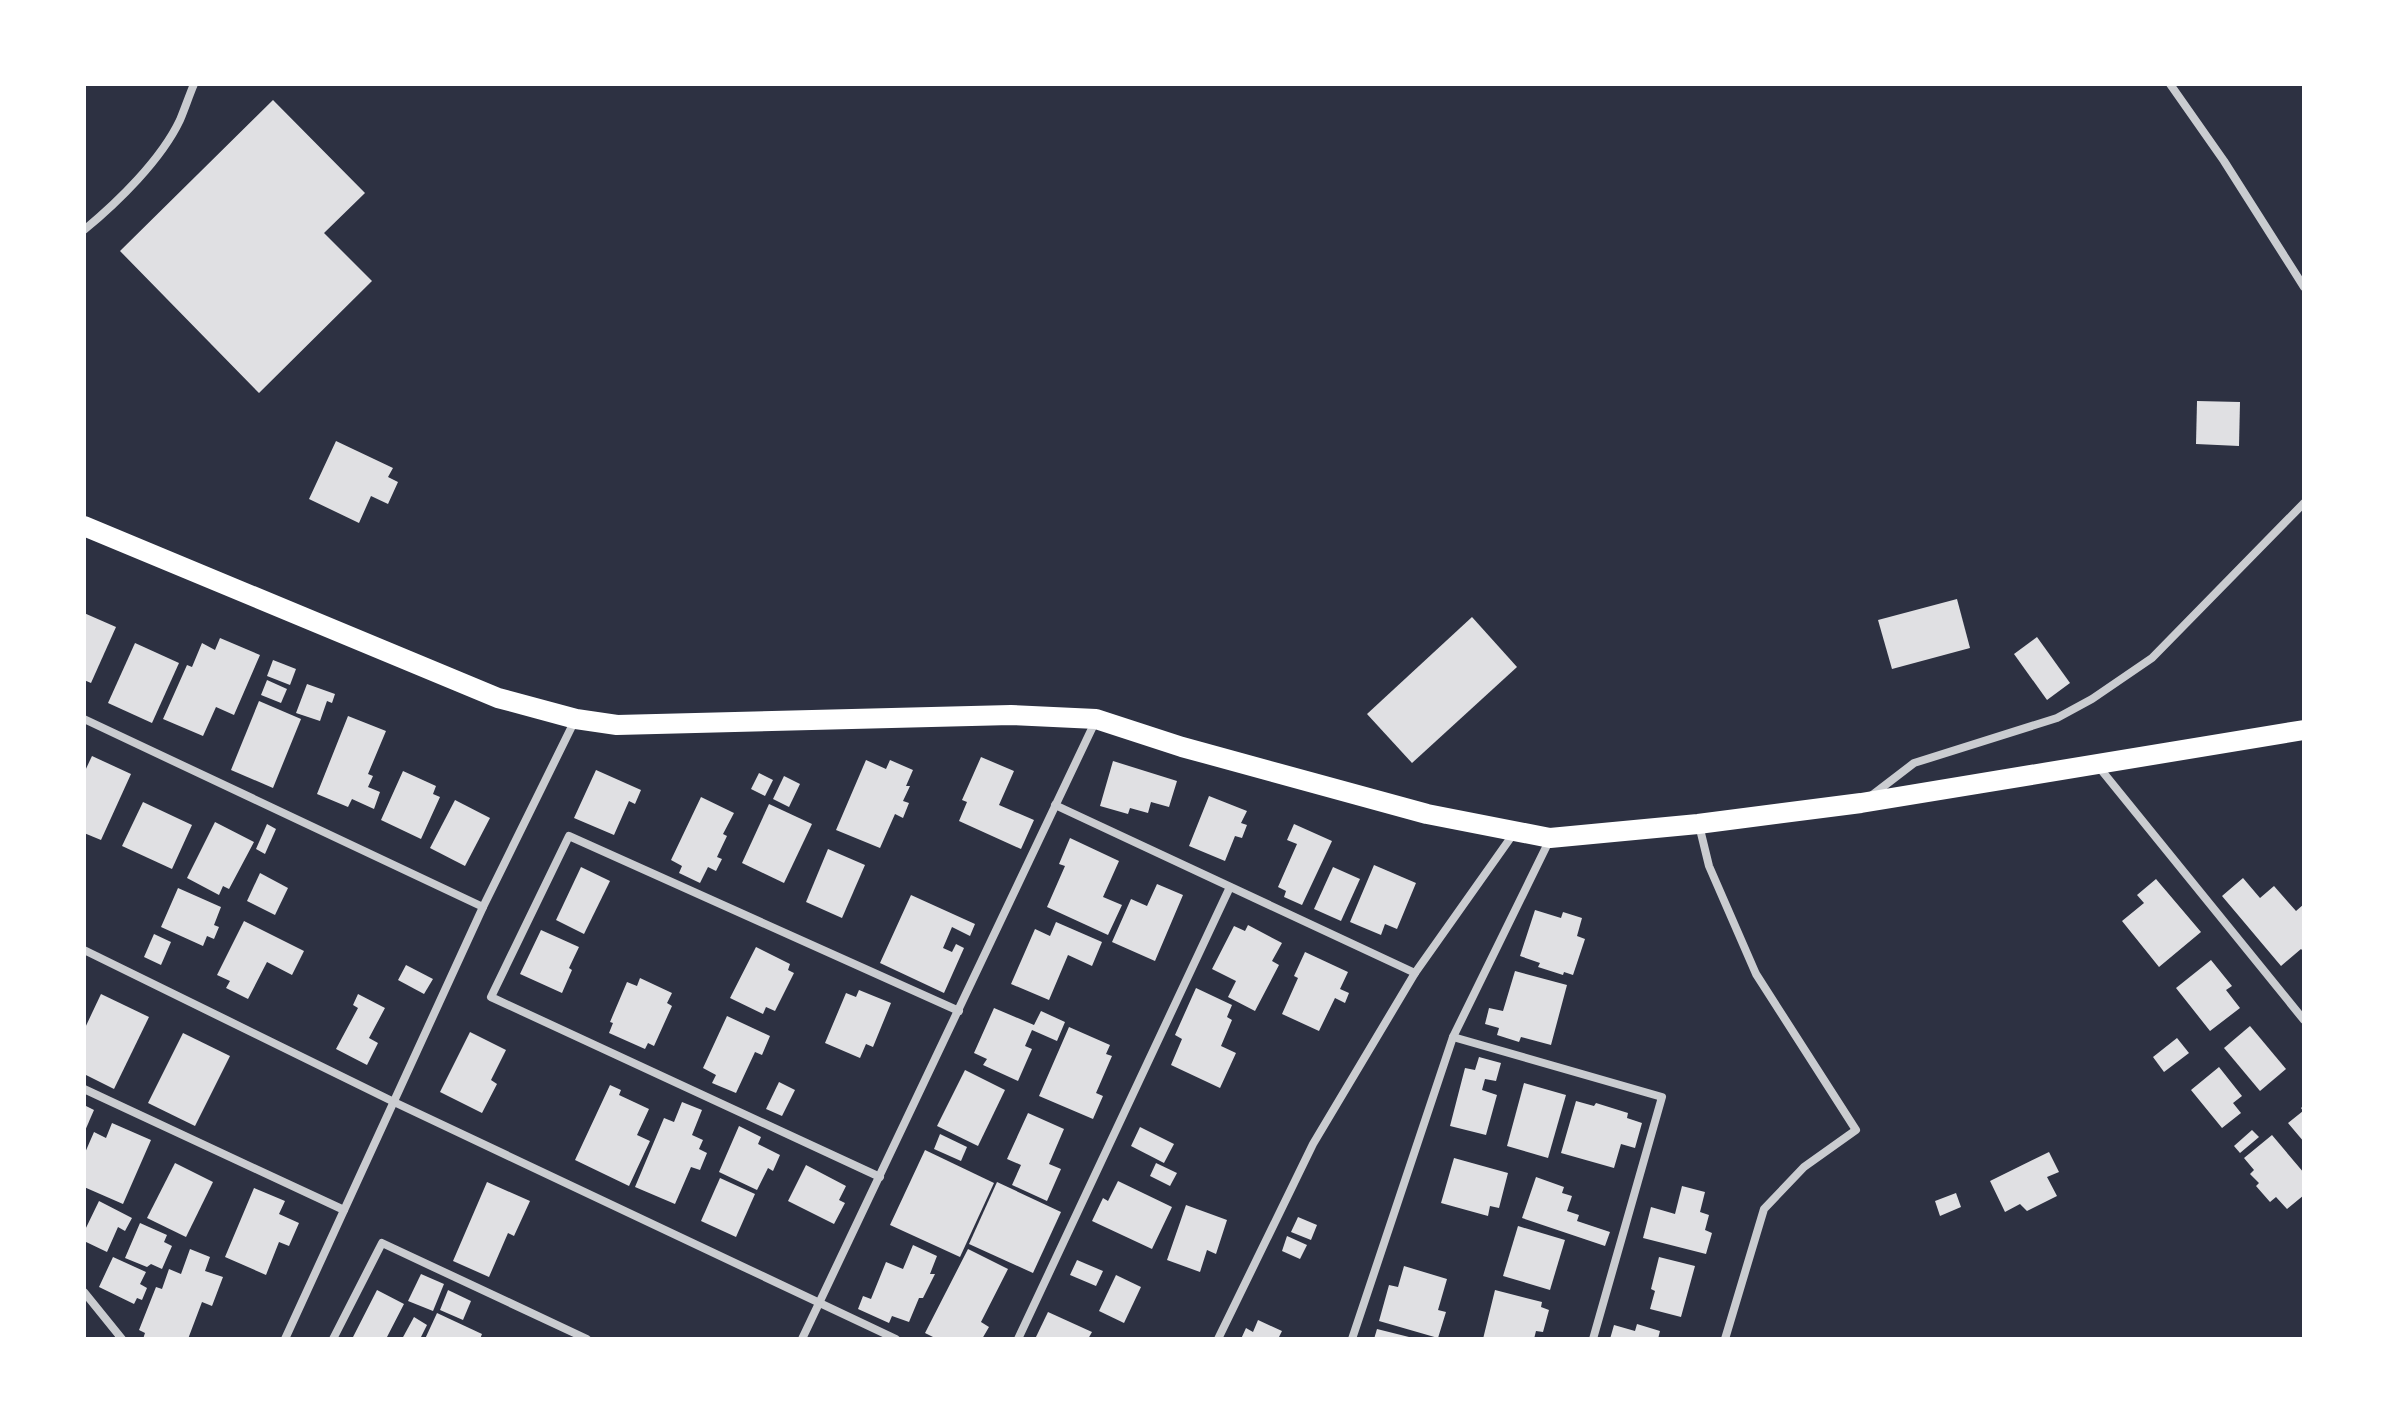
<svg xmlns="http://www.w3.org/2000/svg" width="2388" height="1423" viewBox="0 0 2388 1423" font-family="Karla,sans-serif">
  <rect width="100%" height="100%" fill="#2d3142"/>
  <g fill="#e0e0e3">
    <polygon points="273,100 365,193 324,233 372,281 259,393 120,251"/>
    <polygon points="2197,401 2240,402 2239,446 2196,444"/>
    <polygon points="336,441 393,468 388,477 398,482 388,504 371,496 359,523 309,499"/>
    <polygon points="1957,599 1970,648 1892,669 1878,620"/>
    <polygon points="84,613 116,627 91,683 84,680"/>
    <polygon points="1472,617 1517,667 1412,763 1367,714"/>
    <polygon points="2037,637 2070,683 2047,700 2014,654"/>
    <polygon points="220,638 260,655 234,715 216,707 203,736 163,719 187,665 192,667 202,643 215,650"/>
    <polygon points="135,643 179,663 152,723 108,703"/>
    <polygon points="273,660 296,669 290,685 267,676"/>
    <polygon points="267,680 287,689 281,703 261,695"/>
    <polygon points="307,684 335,694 332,703 327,701 320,721 296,713"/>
    <polygon points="259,701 301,719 273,788 231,770"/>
    <polygon points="348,716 386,731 368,774 373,776 368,787 380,792 374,809 352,799 348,807 317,794"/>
    <polygon points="92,756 131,774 101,840 84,833 84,773"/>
    <polygon points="981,757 1014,771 999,805 1034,820 1021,849 959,821 967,802 962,800"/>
    <polygon points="866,760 886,769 890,760 913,770 906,786 910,786 903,801 909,803 903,818 895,814 880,848 836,830"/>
    <polygon points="1113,761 1177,781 1169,807 1151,802 1148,813 1130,808 1128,814 1100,806"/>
    <polygon points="596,770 641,790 635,804 629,801 614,835 574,818"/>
    <polygon points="403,771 436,786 433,794 440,797 421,839 381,820"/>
    <polygon points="759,773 773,780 765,796 751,789"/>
    <polygon points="784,776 800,784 789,807 773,799"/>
    <polygon points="1209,796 1247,811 1241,823 1247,825 1242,838 1235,836 1225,861 1189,846"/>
    <polygon points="701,797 734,813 723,834 727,836 717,857 722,859 716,871 708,867 700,883 679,873 682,866 671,860"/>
    <polygon points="455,800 490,818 465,866 430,848"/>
    <polygon points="143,802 192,825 172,869 122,846"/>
    <polygon points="769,804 812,824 784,883 742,863"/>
    <polygon points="215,822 254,842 229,889 223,886 219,895 187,878"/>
    <polygon points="267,824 276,829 265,854 256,849"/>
    <polygon points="1294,824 1332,841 1302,905 1284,897 1286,891 1278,887 1297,844 1287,840"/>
    <polygon points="1070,838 1119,861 1103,897 1122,905 1108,935 1047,907 1065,866 1059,864"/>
    <polygon points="828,849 865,865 842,918 806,902"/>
    <polygon points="1374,865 1416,883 1397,929 1385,924 1381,935 1350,922"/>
    <polygon points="581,867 610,881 584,934 556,920"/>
    <polygon points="1333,867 1360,879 1341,921 1314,909"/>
    <polygon points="260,873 288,888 275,915 247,901"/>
    <polygon points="2243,878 2260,898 2274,886 2296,911 2304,904 2304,952 2301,949 2281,966 2222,896"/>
    <polygon points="2156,879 2201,932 2159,967 2122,921 2144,903 2137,895"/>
    <polygon points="1157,884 1183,895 1155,961 1112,942 1131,899 1147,906"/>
    <polygon points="178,888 221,907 214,925 219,927 214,939 207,936 203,946 161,927"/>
    <polygon points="911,895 975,924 970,936 952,927 943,948 952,952 956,944 964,948 944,993 880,963"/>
    <polygon points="1535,910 1561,918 1563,912 1582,918 1577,936 1585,939 1573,975 1564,972 1563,975 1538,967 1540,963 1520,956"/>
    <polygon points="244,921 304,951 292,975 267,962 248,999 226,988 230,981 217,975"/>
    <polygon points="1056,922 1102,942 1092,966 1068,955 1049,1000 1011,984 1035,929 1050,936"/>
    <polygon points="1248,925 1282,943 1272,961 1279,965 1255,1011 1228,997 1236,981 1212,969 1234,926 1245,931"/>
    <polygon points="541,930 579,947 569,968 572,970 562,993 520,974"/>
    <polygon points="154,934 171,942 161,965 144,957"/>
    <polygon points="756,947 790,964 788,970 794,973 775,1011 766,1007 763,1014 730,998"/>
    <polygon points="1305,952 1348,972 1340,989 1349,993 1345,1003 1335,998 1319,1031 1282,1014 1298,978 1294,976"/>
    <polygon points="2211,960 2232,986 2226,990 2240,1008 2210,1031 2176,988"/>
    <polygon points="406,965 433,979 424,994 398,980"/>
    <polygon points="1515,971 1567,985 1551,1045 1521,1037 1519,1042 1497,1035 1499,1028 1485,1024 1489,1008 1503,1011"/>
    <polygon points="640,978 672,993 667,1003 672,1006 654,1046 648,1043 645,1049 609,1033 613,1023 610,1022 627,982 637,986"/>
    <polygon points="1196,988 1232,1005 1227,1017 1232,1020 1221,1046 1236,1053 1220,1088 1171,1065 1182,1039 1175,1035"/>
    <polygon points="859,990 891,1003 873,1047 866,1044 860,1058 825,1043 846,993 856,997"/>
    <polygon points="101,994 149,1017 114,1089 84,1074 84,1030"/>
    <polygon points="358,994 385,1008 369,1038 378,1043 367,1065 336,1049 358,1008 353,1005"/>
    <polygon points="994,1008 1034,1025 1041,1011 1065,1022 1057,1041 1032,1030 1025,1046 1032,1049 1018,1081 983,1065 987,1059 974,1053"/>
    <polygon points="727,1016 770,1036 762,1055 755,1052 736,1093 712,1083 716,1075 703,1068"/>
    <polygon points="2250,1026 2286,1069 2260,1091 2224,1048"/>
    <polygon points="1069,1027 1110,1045 1106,1054 1112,1056 1096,1093 1103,1096 1093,1119 1039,1096"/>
    <polygon points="470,1032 506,1050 491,1080 497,1084 482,1113 440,1092"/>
    <polygon points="183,1033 230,1056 195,1126 148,1103"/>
    <polygon points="2177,1038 2189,1053 2164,1072 2153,1057"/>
    <polygon points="1479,1057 1501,1063 1496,1081 1485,1079 1482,1090 1497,1095 1486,1135 1450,1126 1465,1068 1475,1070"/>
    <polygon points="2219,1067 2242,1096 2233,1103 2241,1113 2222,1128 2191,1090"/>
    <polygon points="965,1070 1005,1090 978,1146 937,1126"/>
    <polygon points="779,1082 795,1090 782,1116 766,1109"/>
    <polygon points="1524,1083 1566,1095 1548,1158 1507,1146"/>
    <polygon points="610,1085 621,1090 619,1095 649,1109 637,1135 650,1141 629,1186 575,1160"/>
    <polygon points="1576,1101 1594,1106 1596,1103 1628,1113 1627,1118 1642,1123 1635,1148 1621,1144 1614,1168 1561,1153"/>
    <polygon points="682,1102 702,1110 692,1135 703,1140 699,1149 707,1153 700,1170 691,1167 675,1204 635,1187 664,1118 674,1122"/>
    <polygon points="84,1105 94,1110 84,1133"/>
    <polygon points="2304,1105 2304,1142 2288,1123 2303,1111 2301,1108"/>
    <polygon points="1028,1113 1064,1129 1049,1164 1061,1169 1047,1201 1012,1185 1021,1165 1007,1159"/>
    <polygon points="112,1123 151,1140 123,1204 84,1187 84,1155 94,1132 106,1138"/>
    <polygon points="739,1126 761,1137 758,1144 780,1155 773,1171 768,1168 757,1190 719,1172"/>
    <polygon points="1140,1127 1174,1144 1164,1163 1131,1146"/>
    <polygon points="2252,1130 2259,1137 2240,1153 2234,1146"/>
    <polygon points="940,1134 967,1147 961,1161 934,1149"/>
    <polygon points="2272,1135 2304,1173 2304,1195 2287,1209 2276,1197 2270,1202 2256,1186 2259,1183 2250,1174 2254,1170 2244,1158"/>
    <polygon points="925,1150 994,1183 960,1257 890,1225"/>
    <polygon points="2049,1152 2059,1172 2047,1177 2057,1196 2027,1211 2020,1204 2005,1212 1990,1181"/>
    <polygon points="1454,1158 1508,1173 1499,1208 1490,1206 1488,1216 1441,1203"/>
    <polygon points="175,1163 213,1182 186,1237 147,1218"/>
    <polygon points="1156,1163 1177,1173 1170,1186 1150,1176"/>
    <polygon points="806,1165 846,1186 839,1200 845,1203 834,1224 788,1201"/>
    <polygon points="1536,1177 1564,1187 1562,1193 1572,1196 1567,1211 1579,1215 1577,1221 1610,1232 1605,1246 1522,1218"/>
    <polygon points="720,1178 755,1194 736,1237 701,1221"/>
    <polygon points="1118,1181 1172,1207 1152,1249 1092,1221 1103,1198 1108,1201"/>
    <polygon points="487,1182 530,1201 514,1236 508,1233 489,1277 453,1261"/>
    <polygon points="997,1182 1061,1212 1033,1273 969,1244"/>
    <polygon points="1682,1186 1705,1192 1700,1212 1709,1215 1705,1230 1712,1233 1706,1254 1643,1238 1651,1207 1675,1214"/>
    <polygon points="254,1188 285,1201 279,1214 299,1223 289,1246 279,1242 266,1275 225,1257"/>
    <polygon points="1956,1193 1961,1207 1940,1216 1935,1201"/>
    <polygon points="99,1201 132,1218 125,1231 118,1227 107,1252 84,1241 84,1232"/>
    <polygon points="1186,1205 1227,1220 1216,1254 1207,1250 1200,1272 1167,1260"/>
    <polygon points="1298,1217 1317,1225 1311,1240 1291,1232"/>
    <polygon points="140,1223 167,1235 164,1242 172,1246 162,1269 151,1264 147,1267 125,1258"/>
    <polygon points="1518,1226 1565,1240 1550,1290 1503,1276"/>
    <polygon points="1287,1236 1307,1245 1300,1259 1282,1251"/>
    <polygon points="913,1245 937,1256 930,1274 935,1274 923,1298 919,1298 909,1322 892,1316 889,1323 858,1309 863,1296 871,1299 886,1262 903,1269"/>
    <polygon points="190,1249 210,1257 205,1271 223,1277 212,1306 202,1302 188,1339 143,1339 145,1333 139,1330 156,1287 162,1289 169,1269 181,1274"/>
    <polygon points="968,1249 1008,1269 981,1322 989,1327 982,1339 937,1339 925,1333"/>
    <polygon points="113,1257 146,1272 140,1284 147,1288 142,1300 137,1298 134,1304 99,1287"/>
    <polygon points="1659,1257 1695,1266 1681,1317 1650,1309 1655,1291 1651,1289"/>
    <polygon points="1077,1260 1103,1271 1096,1286 1070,1275"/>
    <polygon points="1404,1266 1447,1279 1438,1310 1446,1312 1438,1338 1379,1321 1389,1285 1398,1287"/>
    <polygon points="421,1274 444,1284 433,1311 408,1301"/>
    <polygon points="1116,1275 1141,1287 1124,1323 1099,1311"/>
    <polygon points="377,1290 404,1304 387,1337 391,1339 352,1339"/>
    <polygon points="448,1290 471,1301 463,1320 440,1310"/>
    <polygon points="1495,1290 1542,1302 1541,1307 1549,1310 1543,1332 1536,1331 1534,1339 1483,1339"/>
    <polygon points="1048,1312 1092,1332 1088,1339 1035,1339"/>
    <polygon points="437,1313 482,1334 480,1339 425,1339"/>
    <polygon points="414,1317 427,1325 420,1339 402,1339"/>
    <polygon points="1258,1320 1282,1331 1278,1339 1241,1339 1246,1328 1253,1332"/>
    <polygon points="1637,1324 1660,1331 1658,1339 1610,1339 1614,1325 1635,1331"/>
    <polygon points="1377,1329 1413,1338 1413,1339 1374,1339"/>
  </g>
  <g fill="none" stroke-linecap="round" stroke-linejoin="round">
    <g stroke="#caccd0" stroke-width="8">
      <polyline points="2170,84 2224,161 2304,287"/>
      <path d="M84 230C118 202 161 160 180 120 185 108 189 96 194 84"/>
      <polyline points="84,719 483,907"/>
      <polyline points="2098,766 2304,1020"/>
      <polyline points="1871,796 1914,763 2057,718 2092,699 2152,658 2304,503"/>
      <polyline points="1055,805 1415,973"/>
      <polyline points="1699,825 1709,866 1756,974 1856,1130 1804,1167 1764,1209 1725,1339"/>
      <polyline points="84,950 394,1102 896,1339"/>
      <polyline points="1453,1037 1662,1097 1593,1339"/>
      <polyline points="84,1089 344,1210"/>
      <polyline points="880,1177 491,997 569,836 959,1011"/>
      <polyline points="84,1292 122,1339"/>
      <polyline points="285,1339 483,907 575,720"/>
      <polyline points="333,1339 382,1243 587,1339"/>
      <polyline points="802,1339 1095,722"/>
      <polyline points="1018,1339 1230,887"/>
      <polyline points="1218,1339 1313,1144 1415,973 1514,833"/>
      <polyline points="1352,1339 1453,1037 1550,839"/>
    </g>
    <polyline stroke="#fff" stroke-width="20" points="84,526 498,698 576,719 617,725 1011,715 1096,719 1182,747 1427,814 1550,838 1698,824 1861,803 2304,730"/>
  </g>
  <rect width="2388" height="1423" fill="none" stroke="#ffffff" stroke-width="172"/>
</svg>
